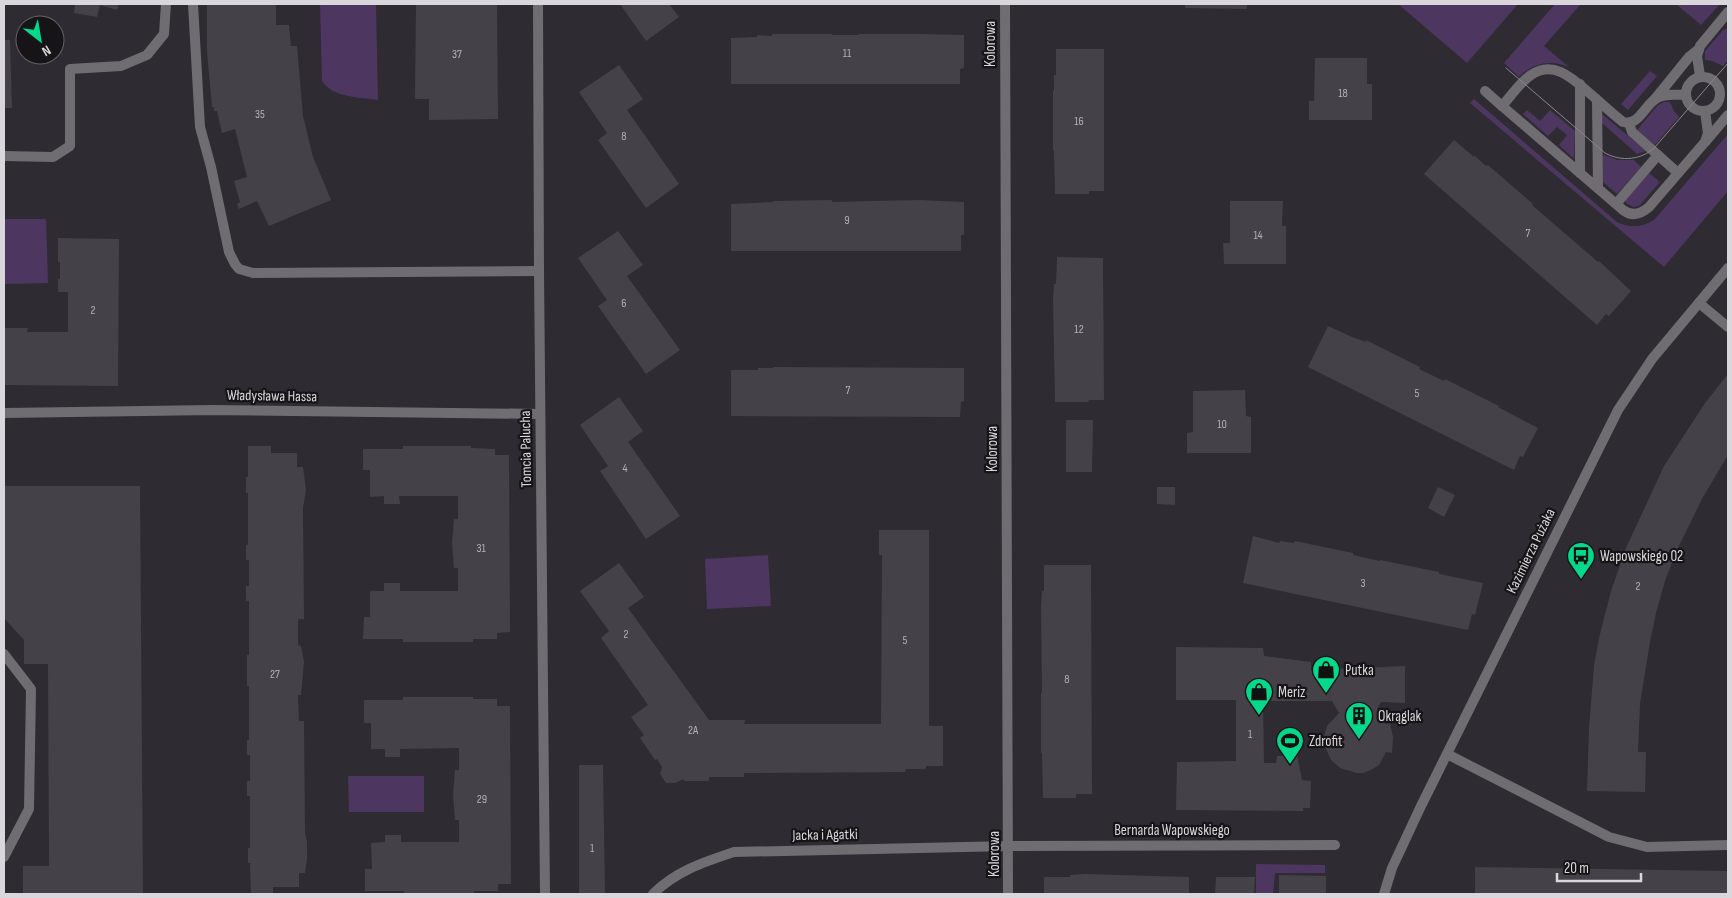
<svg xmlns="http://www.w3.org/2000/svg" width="1732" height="898" viewBox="0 0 1732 898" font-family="'Sofia Sans Condensed',sans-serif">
  <rect width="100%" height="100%" fill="#2e2b32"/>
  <g fill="#4d365f">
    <path d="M320 4H376L378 100C359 97 333 98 322 81Z"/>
    <polygon points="1398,4 1518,4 1467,63"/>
    <path d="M1555 4H1581L1544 46 1569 67C1550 59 1533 63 1519 77L1504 63Z"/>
    <polygon points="1676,4 1720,4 1701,25"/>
    <polygon points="1728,28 1728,60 1723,66 1712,61 1705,60 1705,51 1723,30"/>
    <polygon points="1650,71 1657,76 1628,110 1621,104"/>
    <path d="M1474 99 1617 222C1630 228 1641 228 1654 220L1728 134V191L1664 267 1470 103Z"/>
    <polygon points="1664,102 1670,102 1674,111 1679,117 1654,146 1637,130 1658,105"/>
    <polygon points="1527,110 1540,121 1550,110 1575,131 1574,159 1559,145 1567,135 1557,127 1548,136 1523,114"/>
    <polygon points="1602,114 1646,151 1637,154 1602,123"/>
    <polygon points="1602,154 1617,160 1634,160 1641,167 1617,194 1603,182"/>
    <polygon points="1649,173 1660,182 1639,206 1633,207 1626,203 1625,200"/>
    <polygon points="4,219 46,219 48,283 4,284"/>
    <polygon points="768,555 771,606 707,609 705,559"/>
    <polygon points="348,776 424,776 424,812 349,812"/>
    <polygon points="1256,864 1325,865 1325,873 1275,873 1273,894 1256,894"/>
  </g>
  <g fill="#454149">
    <polygon points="75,4 119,4 117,10 100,5 97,17 74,13"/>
    <polygon points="207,4 276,4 276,25 289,25 291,46 297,46 303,116 313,157 331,200 269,226 257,201 239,209 237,204 240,202 234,181 247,177 235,129 222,133 217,111 214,111 214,107 212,107 207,51"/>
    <polygon points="416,4 497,4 498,119 429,120 429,99 415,99"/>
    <polygon points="620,4 669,4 679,17 646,41"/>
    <polygon points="1185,4 1247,4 1247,9 1185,8"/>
    <polygon points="772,34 832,34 832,35 859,35 859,34 919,34 964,35 964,68 960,69 960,84 731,84 731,38 757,37 757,35 772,36"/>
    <polygon points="4,40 10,40 12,108 4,108"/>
    <polygon points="1056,49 1104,49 1104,191 1089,191 1089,194 1055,194 1054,150 1053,151 1053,91 1054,91 1054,75 1056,75"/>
    <polygon points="1315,58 1367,58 1367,84 1372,84 1372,120 1309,120 1309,101 1314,101"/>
    <polygon points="619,65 643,99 627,110 679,184 646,208 598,140 607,133 579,92"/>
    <polygon points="1454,140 1474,157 1475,156 1486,166 1488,165 1533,204 1532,205 1598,262 1599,261 1631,291 1609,316 1606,314 1597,325 1424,174"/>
    <polygon points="832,200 832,202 919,200 964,202 964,235 961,235 961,251 731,251 731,204 773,202 773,201"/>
    <polygon points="1230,201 1283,201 1282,226 1286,226 1286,264 1224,264 1223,243 1230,243"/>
    <polygon points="618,231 643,265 627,276 680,350 646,374 598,306 607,300 578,258"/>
    <polygon points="58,238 119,239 118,386 4,385 4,328 28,328 27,332 68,332 68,292 58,292 58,279 60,279 60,262 58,262"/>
    <polygon points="1057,257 1103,258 1104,400 1089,400 1088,402 1055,402 1053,299 1054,284 1056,284"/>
    <polygon points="1328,326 1352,337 1366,342 1366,340 1420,367 1419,369 1444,381 1445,379 1499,406 1498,407 1538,428 1523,457 1520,456 1514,470 1308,367"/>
    <polygon points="773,367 964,368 964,401 961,402 960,417 731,416 731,370 758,370 758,368 773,368"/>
    <polygon points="1728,374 1728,455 1703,497 1676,552 1665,581 1656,613 1650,642 1640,704 1638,752 1646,752 1645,792 1587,791 1589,728 1594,666 1599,638 1611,591 1626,548 1664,466 1705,403"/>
    <polygon points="1245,390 1246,416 1251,417 1251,453 1187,453 1187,433 1193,432 1193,391"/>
    <polygon points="619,397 643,431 628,442 680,516 646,539 600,471 608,466 580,425"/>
    <polygon points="1066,420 1093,420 1092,472 1066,472"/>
    <polygon points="248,446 271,446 271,453 297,453 297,467 303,467 306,490 303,508 304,619 298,619 298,645 301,646 304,662 301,695 298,695 299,721 304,721 305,833 307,842 307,859 305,873 299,873 299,887 273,887 273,894 251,894 250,863 248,863 248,848 250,848 250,796 247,796 247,781 250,781 250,755 247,755 247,740 249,740 249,686 247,686 247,655 249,655 249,601 246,601 246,586 249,586 249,560 246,560 246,545 248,545 248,493 246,493 246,477 248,477"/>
    <polygon points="403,446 471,446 471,448 495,449 495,455 509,455 510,632 497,633 497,639 473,639 473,642 403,642 403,639 363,639 364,617 370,617 370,591 384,591 384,583 400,583 400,591 458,591 458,568 454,568 452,543 454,519 458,519 458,496 399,496 400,504 384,504 384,496 370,497 370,470 363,470 363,449 403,449"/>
    <polygon points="4,486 140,486 143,894 23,894 23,866 49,866 48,664 24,664 24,640 4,618"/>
    <polygon points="1157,487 1175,487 1175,505 1157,504"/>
    <polygon points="1438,487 1455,495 1444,517 1428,508"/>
    <polygon points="879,530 929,530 929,726 943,726 943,766 926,766 926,769 906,769 905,772 744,773 744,777 709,777 709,781 684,781 684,779 675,783 666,783 660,774 662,767 657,759 655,760 640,738 644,735 631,717 648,705 601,638 609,631 580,591 619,563 644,597 628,608 709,720 745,720 744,724 881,724 882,555 879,555"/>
    <polygon points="1253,536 1279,543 1280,541 1294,543 1295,541 1353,553 1353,555 1380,561 1380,560 1439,572 1439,574 1483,583 1475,615 1472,614 1468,630 1243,583"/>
    <polygon points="1044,565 1091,565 1092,794 1076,794 1076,798 1043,798 1042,753 1041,753 1041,693 1042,693 1041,606 1042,591 1044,591"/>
    <polygon points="1176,647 1263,648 1264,656 1311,662 1311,670 1405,666 1405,703 1381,702 1377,709 1385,724 1390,723 1393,737 1392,753 1386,752 1379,765 1371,770 1363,773 1357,773 1340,768 1331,760 1324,744 1324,736 1327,726 1339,713 1332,701 1263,701 1264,763 1276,763 1277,756 1297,755 1302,780 1311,781 1310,808 1303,808 1303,811 1176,810 1177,762 1236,761 1236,700 1176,700"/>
    <polygon points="403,697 473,697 473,699 497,699 497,706 510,706 511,884 498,884 498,891 474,891 474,894 404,894 404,891 365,891 365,869 372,869 371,843 385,842 385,835 401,835 401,842 459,842 459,820 455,820 453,795 455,770 459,770 459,748 400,749 400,757 385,757 385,749 371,749 371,723 364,723 364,700 403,700"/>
    <polygon points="579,765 603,765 605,894 579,894"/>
    <polygon points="1475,867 1728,871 1728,894 1475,894"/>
    <polygon points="1085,874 1189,877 1189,894 1044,894 1044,877 1070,877 1070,875"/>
    <polygon points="1279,875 1326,876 1326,894 1279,894"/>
    <polygon points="1216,877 1255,877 1254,894 1215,894"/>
  </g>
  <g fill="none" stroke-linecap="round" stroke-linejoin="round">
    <g stroke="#6f6d71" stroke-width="10">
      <polyline points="1700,76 1697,56 1700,46 1728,12"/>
      <circle cx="1703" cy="94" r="17"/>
      <polyline points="1580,84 1580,173"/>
      <polyline points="1485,91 1502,106"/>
      <path d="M1686 95C1677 95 1665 93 1657 98 1644 105 1640 126 1623 122 1613 114 1603 105 1594 97 1576 82 1555 58 1531 75 1520 82 1511 96 1502 106L1623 210C1632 217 1641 214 1649 207L1705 142 1708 133 1705 111"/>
      <polyline points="1655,99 1689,57 1699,49"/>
      <polyline points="1597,100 1598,188"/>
      <polyline points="1629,123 1632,132 1678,173"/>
      <polyline points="1706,141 1728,115"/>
      <polyline points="1616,204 1658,155"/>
      <polyline points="4,654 31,689 29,809 4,857"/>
    </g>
    <g stroke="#6f6d71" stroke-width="10">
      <polyline points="193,4 200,127 211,167 229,252 235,264 239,269 253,273 539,271"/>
      <polyline points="538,4 539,271 545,894"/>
      <polyline points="1005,4 1008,894"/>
      <polyline points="4,156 53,157 70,146 70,69 121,66 147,55 164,34 166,4"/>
      <polyline points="1699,303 1728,327"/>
      <polyline points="4,413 213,410 540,414"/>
      <polyline points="1447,754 1609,837 1647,847 1728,845"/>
      <path d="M653 894C676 871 704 862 734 852L1009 846 1335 845"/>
    </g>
    <polyline stroke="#6f6d71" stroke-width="10" points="1384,894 1392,868 1421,806 1618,410 1652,359 1728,268"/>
    <path stroke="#89868c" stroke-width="1" d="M1506 68 1605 153C1621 162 1642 160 1655 147L1728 63"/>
  </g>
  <defs>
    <symbol id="bus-pin" viewBox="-11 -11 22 30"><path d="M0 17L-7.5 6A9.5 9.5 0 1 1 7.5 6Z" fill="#04d98b" stroke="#161417"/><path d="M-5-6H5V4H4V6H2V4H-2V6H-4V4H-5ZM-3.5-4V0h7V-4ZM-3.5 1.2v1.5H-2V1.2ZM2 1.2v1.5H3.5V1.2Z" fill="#111"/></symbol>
    <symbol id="shop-pin" viewBox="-11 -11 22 30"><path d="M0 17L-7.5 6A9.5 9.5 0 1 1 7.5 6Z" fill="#04d98b" stroke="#161417"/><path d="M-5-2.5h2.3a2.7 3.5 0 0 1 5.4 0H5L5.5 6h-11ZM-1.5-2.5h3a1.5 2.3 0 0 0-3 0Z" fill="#111"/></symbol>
    <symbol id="building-pin" viewBox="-11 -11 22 30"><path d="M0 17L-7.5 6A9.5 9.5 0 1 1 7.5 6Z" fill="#04d98b" stroke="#161417"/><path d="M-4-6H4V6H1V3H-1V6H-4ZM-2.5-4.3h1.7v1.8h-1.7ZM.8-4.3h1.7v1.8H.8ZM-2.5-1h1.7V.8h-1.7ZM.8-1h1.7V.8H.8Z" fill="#111"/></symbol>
    <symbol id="stadium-pin" viewBox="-11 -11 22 30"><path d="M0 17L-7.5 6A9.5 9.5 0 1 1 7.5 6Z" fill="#04d98b" stroke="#161417"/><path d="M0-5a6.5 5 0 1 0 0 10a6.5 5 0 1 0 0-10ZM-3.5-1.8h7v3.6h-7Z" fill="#111"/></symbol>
  </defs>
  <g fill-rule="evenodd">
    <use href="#bus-pin" x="1565" y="540" width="32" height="43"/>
    <use href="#shop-pin" x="1310" y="654" width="32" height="43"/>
    <use href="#shop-pin" x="1243" y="676" width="32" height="43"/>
    <use href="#building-pin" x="1343" y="700" width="32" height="43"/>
    <use href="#stadium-pin" x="1274" y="725" width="32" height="43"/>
  </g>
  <g text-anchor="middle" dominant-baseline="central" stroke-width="4.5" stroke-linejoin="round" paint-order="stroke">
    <g font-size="12" fill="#b4b2b6">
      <text x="847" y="53">11</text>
      <text x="457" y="54">37</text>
      <text x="1343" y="93">18</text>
      <text x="260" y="114">35</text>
      <text x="1079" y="121">16</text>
      <text x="624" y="136">8</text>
      <text x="847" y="220">9</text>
      <text x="1528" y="233">7</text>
      <text x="1258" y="235">14</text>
      <text x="624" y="303">6</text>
      <text x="93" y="310">2</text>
      <text x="1079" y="329">12</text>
      <text x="848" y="390">7</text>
      <text x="1417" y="393">5</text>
      <text x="1222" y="424">10</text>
      <text x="625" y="468">4</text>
      <text x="481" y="548">31</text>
      <text x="1363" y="583">3</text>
      <text x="1638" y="586">2</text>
      <text x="626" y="634">2</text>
      <text x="905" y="640">5</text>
      <text x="275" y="674">27</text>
      <text x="1067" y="679">8</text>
      <text x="693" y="730">2A</text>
      <text x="1250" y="734">1</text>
      <text x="482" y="799">29</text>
      <text x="592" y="848">1</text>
    </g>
    <g font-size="15" fill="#d9d7db" stroke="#161417">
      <text transform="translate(990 44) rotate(-90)">Kolorowa</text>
      <text transform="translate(272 396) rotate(1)">Władysława Hassa</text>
      <text transform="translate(526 449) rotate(-91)">Tomcia Palucha</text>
      <text transform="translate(992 449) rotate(-90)">Kolorowa</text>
      <text transform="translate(1531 551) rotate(-64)">Kazimierza Pużaka</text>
      <text x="1172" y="830">Bernarda Wapowskiego</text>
      <text transform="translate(825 835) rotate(-1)">Jacka i Agatki</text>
      <text transform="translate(994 854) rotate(-90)">Kolorowa</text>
    </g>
    <g font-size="15" fill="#d9d7db" stroke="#161417" text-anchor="start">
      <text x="1600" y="556">Wapowskiego 02</text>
      <text x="1345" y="670">Putka</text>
      <text x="1278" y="692">Meriz</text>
      <text x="1378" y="716">Okrąglak</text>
      <text x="1309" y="741">Zdrofit</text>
    </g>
  </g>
  <rect width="1732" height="898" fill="none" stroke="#d9d7db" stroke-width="10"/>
  <g transform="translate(40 40) rotate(149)"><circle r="24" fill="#161417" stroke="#646265"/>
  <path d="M0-4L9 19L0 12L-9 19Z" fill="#04d98b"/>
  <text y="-8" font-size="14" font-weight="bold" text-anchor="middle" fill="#d9d7db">N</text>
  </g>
  <path d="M1557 873v8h84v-8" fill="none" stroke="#d9d7db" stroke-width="2.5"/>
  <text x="1564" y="873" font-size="15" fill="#d9d7db" stroke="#161417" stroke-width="4" paint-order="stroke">20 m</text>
</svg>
